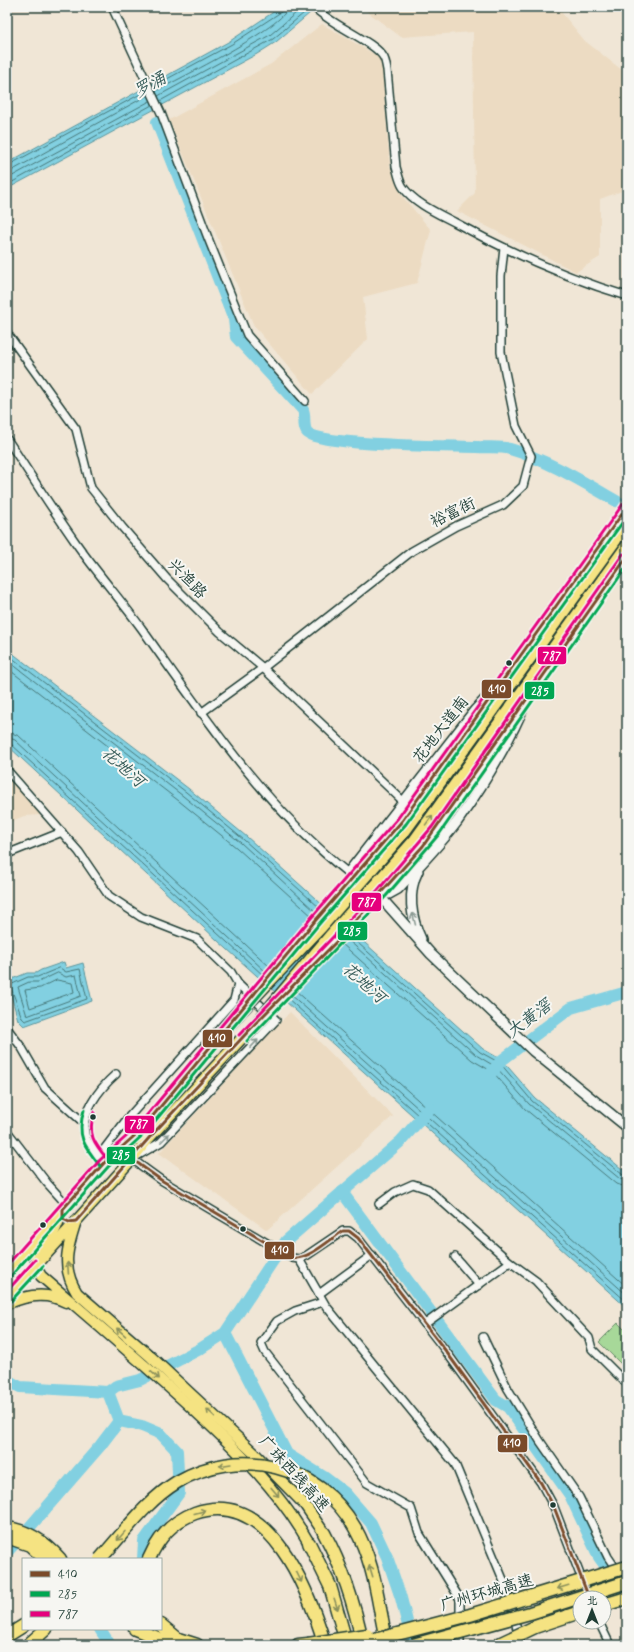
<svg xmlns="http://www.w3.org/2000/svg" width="634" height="1652" viewBox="0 0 634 1652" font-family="Mynerve,'LXGW WenKai TC',sans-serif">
  <rect width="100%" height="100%" fill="#f0e6d6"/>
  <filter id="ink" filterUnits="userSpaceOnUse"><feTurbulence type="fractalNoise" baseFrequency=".025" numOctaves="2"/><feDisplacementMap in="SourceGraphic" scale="8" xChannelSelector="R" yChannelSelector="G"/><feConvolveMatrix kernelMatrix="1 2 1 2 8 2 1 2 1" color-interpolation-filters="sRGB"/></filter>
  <g filter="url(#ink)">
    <g fill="#ecdbc2">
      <polygon points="361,7 557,7 585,41 627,74 627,189 600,199 600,257 576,272 457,211 475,193 473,32 401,37"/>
      <polygon points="614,7 627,7 627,21"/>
      <polygon points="322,24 381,58 390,166 402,196 431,230 417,283 363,297 368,339 312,394 254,326 169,120 271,64"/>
      <polygon points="7,776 41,815 24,816 7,823"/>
      <polygon points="290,1012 393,1116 267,1230 159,1153"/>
    </g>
    <polygon fill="#a7d899" stroke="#638a66" points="618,1323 627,1332 627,1370 599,1342"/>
    <g fill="#82d0e1" stroke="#5a959c">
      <polygon points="281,7 317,7 276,42 257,54 7,189 7,163 230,41"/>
      <polygon points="7,649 189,789 247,837 483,1049 502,1060 535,1098 627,1173 627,1308 217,940 7,745"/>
      <polygon points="64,962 66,968 83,963 92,1001 24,1026 18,1020 7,981 27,973 36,973 41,970"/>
    </g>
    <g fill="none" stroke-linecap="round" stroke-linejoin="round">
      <g stroke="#477879" stroke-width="1">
        <polyline points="154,86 232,44 281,12 283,7"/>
        <path d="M156 91C176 80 287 26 288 7"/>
        <polyline points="158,96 270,35 303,7"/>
        <polyline points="160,101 273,39 310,8"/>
        <polyline points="7,166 146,91"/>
        <polyline points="7,171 13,170 148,95"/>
        <polyline points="7,179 150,101"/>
        <polyline points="7,185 152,105"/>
        <polyline points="7,654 186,792 244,840 320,908"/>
        <polyline points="7,660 183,796 241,843 316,912"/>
        <polyline points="7,668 179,801 237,848 313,917"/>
        <polyline points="7,731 19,736 270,967"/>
        <polyline points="7,737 15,740 266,972"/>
        <polyline points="7,742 11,744 264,976"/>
        <polyline points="349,935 480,1052 500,1063 532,1101 623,1175 627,1176"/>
        <polyline points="346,938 476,1055 496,1067 529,1104 620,1179 627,1181"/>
        <polyline points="341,943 472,1060 493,1072 525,1109 616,1184 627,1187"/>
        <polygon points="60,968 66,972 80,969 87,999 25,1021 22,1018 10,985 28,977 37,977"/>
        <polygon points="58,973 66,977 76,975 81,996 27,1016 18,987 29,982 38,982"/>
        <polygon points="57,980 72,983 74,992 30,1008 25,990 40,988"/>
        <polyline points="295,990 627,1287"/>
        <polyline points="289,993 627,1295"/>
        <polyline points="286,997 627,1302"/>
      </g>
      <g stroke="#82d0e1" stroke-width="12">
        <path d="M157 122 234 319 236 337 303 410C306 416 302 428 308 433 323 446 449 446 477 447 487 448 500 446 510 449 549 460 591 487 627 507"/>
        <polyline points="492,1072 502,1060 571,1008 627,992"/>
        <polyline points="342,1192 496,1400 508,1407 570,1495 599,1557 627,1596"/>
        <polyline points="225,1333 287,1454 324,1477 345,1493 371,1523 387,1557 401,1598 413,1645"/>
        <polyline points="7,1380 20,1387 108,1392 116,1386 140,1380 200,1349 225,1333 286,1241 401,1141 430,1108"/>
        <polyline points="108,1392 119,1421 142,1426 161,1434 177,1451 179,1493 144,1541 143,1559"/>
        <polyline points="28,1529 100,1446 119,1421"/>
        <polyline points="7,1552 15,1543"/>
        <polyline points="100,1629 110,1645"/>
      </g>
      <defs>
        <g id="street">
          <polyline points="112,7 161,113 208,238 247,335 305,401"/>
          <path d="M314 7C329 24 376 42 384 58 386 62 386 66 387 70L396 167C398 173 399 181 403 187 414 203 439 214 456 223 511 253 567 278 627 296"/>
          <polyline points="7,333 76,429 91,488 122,527 167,579 220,632 263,668 404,802"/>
          <path d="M7 439C30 474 52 509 76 543 96 572 121 600 142 629 204 716 264 806 348 873"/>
          <polyline points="201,713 263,668 412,551 456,526 503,505 523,486 531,456 516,426 501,352 501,276 504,248"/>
          <polyline points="7,770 79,852 109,896 141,917 197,939 231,972 238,984 234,1000 127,1119 99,1156"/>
          <polyline points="7,854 62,832"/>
          <polyline points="238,984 276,1020 161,1142 132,1159 161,1180 292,1258 299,1259 306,1256 343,1231 349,1231 358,1238 445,1350 541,1483 554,1507 589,1598"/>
          <polyline points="7,1028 22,1048 45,1088 85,1124"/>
          <polyline points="7,1131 47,1183 67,1205"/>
          <path d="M101 1158C96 1152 89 1146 86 1138 78 1115 100 1088 116 1074"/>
          <polyline points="379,1204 395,1192 413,1184 428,1189 510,1262 536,1281 589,1338 592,1349 627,1384"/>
          <polyline points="455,1257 479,1285"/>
          <polyline points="299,1259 326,1306 455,1464 507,1589 521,1645"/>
          <polyline points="319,1294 372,1255"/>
          <polyline points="323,1302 295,1311 277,1321 261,1343 265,1352 367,1483 411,1508 419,1533 460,1599 460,1645"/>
          <polyline points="425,1324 510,1262"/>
          <polyline points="483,1337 508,1389 540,1441 579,1497 608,1557 627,1585"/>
          <polyline points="599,1622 610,1645"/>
        </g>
        <g id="secondary">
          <polyline points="627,507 503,680 475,710 348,873 369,888 384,901 431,954 533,1051 627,1127"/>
          <polyline points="424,793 477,717"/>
          <polyline points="448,813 515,717"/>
          <path d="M418 871C407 892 411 918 421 939"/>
          <path d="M376 893 389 894 398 889C418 867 439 846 457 822 484 784 510 741 528 697L627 557"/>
        </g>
        <g id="primary">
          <path d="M63 1209C60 1217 57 1228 52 1235 42 1250 28 1256 41 1276 91 1319 143 1363 192 1408 236 1449 279 1490 309 1543"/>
          <path d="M76 1221C67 1248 61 1268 77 1293L151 1357 255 1454 305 1505 324 1533"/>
          <polyline points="7,1273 104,1163 141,1130 243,1010"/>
          <polyline points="7,1298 132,1159 149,1138 256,1023"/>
          <path d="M7 1304C26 1295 47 1292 66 1302"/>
        </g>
        <g id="highway">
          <path d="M7 1528C29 1531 45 1542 60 1559"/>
          <path d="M324 1533C343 1568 355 1606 363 1645"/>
          <polyline points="7,1537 30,1545 45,1559"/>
          <polyline points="309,1543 330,1586 347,1645"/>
          <path d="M149 1559C158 1538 173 1521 195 1513 270 1487 309 1592 325 1645"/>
          <polyline points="604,1605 627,1598"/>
          <polyline points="380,1609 387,1645"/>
          <polyline points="161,1625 178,1639 197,1645"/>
          <polyline points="135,1629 176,1645"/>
          <polyline points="7,1636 23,1626"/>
          <polyline points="28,1645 46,1629"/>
          <polyline points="298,1645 308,1644"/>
        </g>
      </defs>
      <use href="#street" stroke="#1f3d34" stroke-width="10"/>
      <use href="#secondary" stroke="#1f3d34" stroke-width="12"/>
      <use href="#primary" stroke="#1f3d34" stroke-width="13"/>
      <use href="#highway" stroke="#1f3d34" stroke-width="15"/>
      <use href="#street" stroke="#f6f6f2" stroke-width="7"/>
      <use href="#secondary" stroke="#f6f6f2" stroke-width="9"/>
      <use href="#primary" stroke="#f5e382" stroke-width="10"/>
      <use href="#highway" stroke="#f5e382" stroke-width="12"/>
      <defs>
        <g id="secondary-bridge">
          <path d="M269 977C319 914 376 857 424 793"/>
          <polyline points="293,985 396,878 448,813"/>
        </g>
        <g id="primary-bridge">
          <polyline points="243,1010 322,927 404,833 627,525"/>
          <polyline points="256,1023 331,934 415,839 627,545"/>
        </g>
        <g id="highway-bridge">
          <path d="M100 1559C124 1533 146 1501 177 1482 239 1445 319 1464 355 1528 369 1553 375 1581 380 1609"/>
          <polyline points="308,1644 367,1635"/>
          <polyline points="355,1645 470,1615 627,1567"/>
          <polyline points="413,1645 530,1613 627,1582"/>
          <polyline points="497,1645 535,1627 580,1612"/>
        </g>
      </defs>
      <use href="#secondary-bridge" stroke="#1f3d34" stroke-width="12" stroke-linecap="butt"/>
      <use href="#primary-bridge" stroke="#1f3d34" stroke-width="13" stroke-linecap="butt"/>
      <use href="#highway-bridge" stroke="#1f3d34" stroke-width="15" stroke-linecap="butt"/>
      <use href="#secondary-bridge" stroke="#f6f6f2" stroke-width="9"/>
      <use href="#primary-bridge" stroke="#f5e382" stroke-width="10"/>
      <use href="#highway-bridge" stroke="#f5e382" stroke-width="12"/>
      <defs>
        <g id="bus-1">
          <polyline points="627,507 402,821 315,921 141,1130 104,1163 63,1209 63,1219 69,1222 76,1221 149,1138 256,1023 337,941 423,846 627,557"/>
          <path d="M132 1159 161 1180 292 1258C309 1260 329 1240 343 1231H349L358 1238 445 1350 541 1483 554 1507 589 1598"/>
        </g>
        <g id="bus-2">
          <polyline points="247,1041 386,896 440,833 627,566"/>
          <path d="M84 1110C76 1136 84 1146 100 1166"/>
          <polyline points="11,1276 108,1167 145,1133 319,924 406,824 627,516"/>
          <polyline points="11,1301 43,1266"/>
        </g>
        <g id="bus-3">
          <polyline points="239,1035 378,890 432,827 623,554"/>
          <path d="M94 1112C87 1135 94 1143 108 1160"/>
          <polyline points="7,1265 100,1160 137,1127 311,918 398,818 623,504"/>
          <polyline points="7,1291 35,1260"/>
        </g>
      </defs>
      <use href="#bus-1" stroke="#f6f6f2" stroke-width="6"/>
      <use href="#bus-2" stroke="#f6f6f2" stroke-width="6"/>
      <use href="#bus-3" stroke="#f6f6f2" stroke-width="6"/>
      <use href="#bus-1" stroke="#7a4b2a" stroke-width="3"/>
      <use href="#bus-2" stroke="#00a651" stroke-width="3"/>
      <use href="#bus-3" stroke="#e5007d" stroke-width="3"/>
    </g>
    <defs><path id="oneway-shaft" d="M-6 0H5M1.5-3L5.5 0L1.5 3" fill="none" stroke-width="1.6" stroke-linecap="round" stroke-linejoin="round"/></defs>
    <g stroke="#8a905b">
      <use href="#oneway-shaft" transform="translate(429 820) rotate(-54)"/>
      <use href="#oneway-shaft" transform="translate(68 1268) rotate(-94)"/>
      <use href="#oneway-shaft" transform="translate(121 1332) rotate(-139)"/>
      <use href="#oneway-shaft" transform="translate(155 1375) rotate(41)"/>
      <use href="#oneway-shaft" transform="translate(211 1413) rotate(-137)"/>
      <use href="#oneway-shaft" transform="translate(225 1465) rotate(171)"/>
      <use href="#oneway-shaft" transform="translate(275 1492) rotate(50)"/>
      <use href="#oneway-shaft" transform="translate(200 1512) rotate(-15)"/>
      <use href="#oneway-shaft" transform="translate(121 1536) rotate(131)"/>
      <use href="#oneway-shaft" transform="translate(371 1571) rotate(-107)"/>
      <use href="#oneway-shaft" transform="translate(299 1577) rotate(64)"/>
      <use href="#oneway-shaft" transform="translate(563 1587) rotate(163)"/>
      <use href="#oneway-shaft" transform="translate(336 1604) rotate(72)"/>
    </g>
    <g stroke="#8a9a93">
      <use href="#oneway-shaft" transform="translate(414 919) rotate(-104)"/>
      <use href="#oneway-shaft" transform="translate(254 1044) rotate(-47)"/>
      <use href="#oneway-shaft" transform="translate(165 1138) rotate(-45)"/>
    </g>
  </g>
  <g fill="#1f3d34" stroke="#f6f6f2" stroke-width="1.5">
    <circle cx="509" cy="663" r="3.5"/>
    <circle cx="93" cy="1117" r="3.5"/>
    <circle cx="43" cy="1225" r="3.5"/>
    <circle cx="243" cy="1229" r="3.5"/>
    <circle cx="553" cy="1505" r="3.5"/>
  </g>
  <g text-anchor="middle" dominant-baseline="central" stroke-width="4" stroke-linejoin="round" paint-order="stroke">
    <g font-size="16" fill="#1f3d34" stroke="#f6f6f2">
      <text transform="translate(453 513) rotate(-26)">裕富街</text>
      <text transform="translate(187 579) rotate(46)">兴渔路</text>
      <text transform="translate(441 730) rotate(-52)">花地大道南</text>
      <text transform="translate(294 1474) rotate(48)">广珠西线高速</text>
      <text transform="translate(487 1593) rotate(-16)">广州环城高速</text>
    </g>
    <g font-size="17" font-style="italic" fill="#335a57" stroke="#f6f6f2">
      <text transform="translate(150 85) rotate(-29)">罗涌</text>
      <text transform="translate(123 767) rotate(42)">花地河</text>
      <text transform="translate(364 983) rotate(42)">花地河</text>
      <text transform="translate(529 1019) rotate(-37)">大黄滘</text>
    </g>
  </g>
  <g stroke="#f6f6f2" stroke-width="1.5">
    <rect x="537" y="646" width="30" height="19" rx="4" fill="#e5007d"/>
    <rect x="481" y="679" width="31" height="20" rx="4" fill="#7a4b2a"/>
    <rect x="524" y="681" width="31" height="19" rx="4" fill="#00a651"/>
    <rect x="351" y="892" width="31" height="20" rx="4" fill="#e5007d"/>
    <rect x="337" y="921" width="31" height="20" rx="4" fill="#00a651"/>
    <rect x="202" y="1029" width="31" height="19" rx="4" fill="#7a4b2a"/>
    <rect x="124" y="1115" width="31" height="19" rx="4" fill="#e5007d"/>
    <rect x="106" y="1146" width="30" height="19" rx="4" fill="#00a651"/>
    <rect x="264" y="1241" width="31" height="19" rx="4" fill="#7a4b2a"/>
    <rect x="497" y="1434" width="31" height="19" rx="4" fill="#7a4b2a"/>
  </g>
  <g font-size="11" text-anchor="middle" font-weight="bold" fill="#fff">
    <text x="552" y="660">787</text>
    <text x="497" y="693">410</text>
    <text x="540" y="695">285</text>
    <text x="367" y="906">787</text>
    <text x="352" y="935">285</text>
    <text x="217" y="1042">410</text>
    <text x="139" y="1128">787</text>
    <text x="121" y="1159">285</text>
    <text x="280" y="1254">410</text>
    <text x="512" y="1447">410</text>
  </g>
  <rect width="634" height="1652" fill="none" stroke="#f6f6f2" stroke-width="24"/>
  <rect x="12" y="12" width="610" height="1628" fill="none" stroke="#1f3d34" stroke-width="1.5" filter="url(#ink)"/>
  <rect x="22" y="1558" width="140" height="72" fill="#f6f6f2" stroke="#a0aca6"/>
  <rect x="30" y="1571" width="20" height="6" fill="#7a4b2a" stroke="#a0aca6"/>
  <text x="58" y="1578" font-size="12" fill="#1f3d34">410</text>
  <rect x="30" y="1591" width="20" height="6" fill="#00a651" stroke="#a0aca6"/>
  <text x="58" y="1598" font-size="12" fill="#1f3d34">285</text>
  <rect x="30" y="1611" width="20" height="6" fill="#e5007d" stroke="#a0aca6"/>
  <text x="58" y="1618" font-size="12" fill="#1f3d34">787</text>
  <g transform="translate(592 1610)"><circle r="19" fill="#f6f6f2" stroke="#a0aca6"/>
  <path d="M0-3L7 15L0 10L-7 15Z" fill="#1f3d34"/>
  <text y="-6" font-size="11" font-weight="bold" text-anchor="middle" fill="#1f3d34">北</text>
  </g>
</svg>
